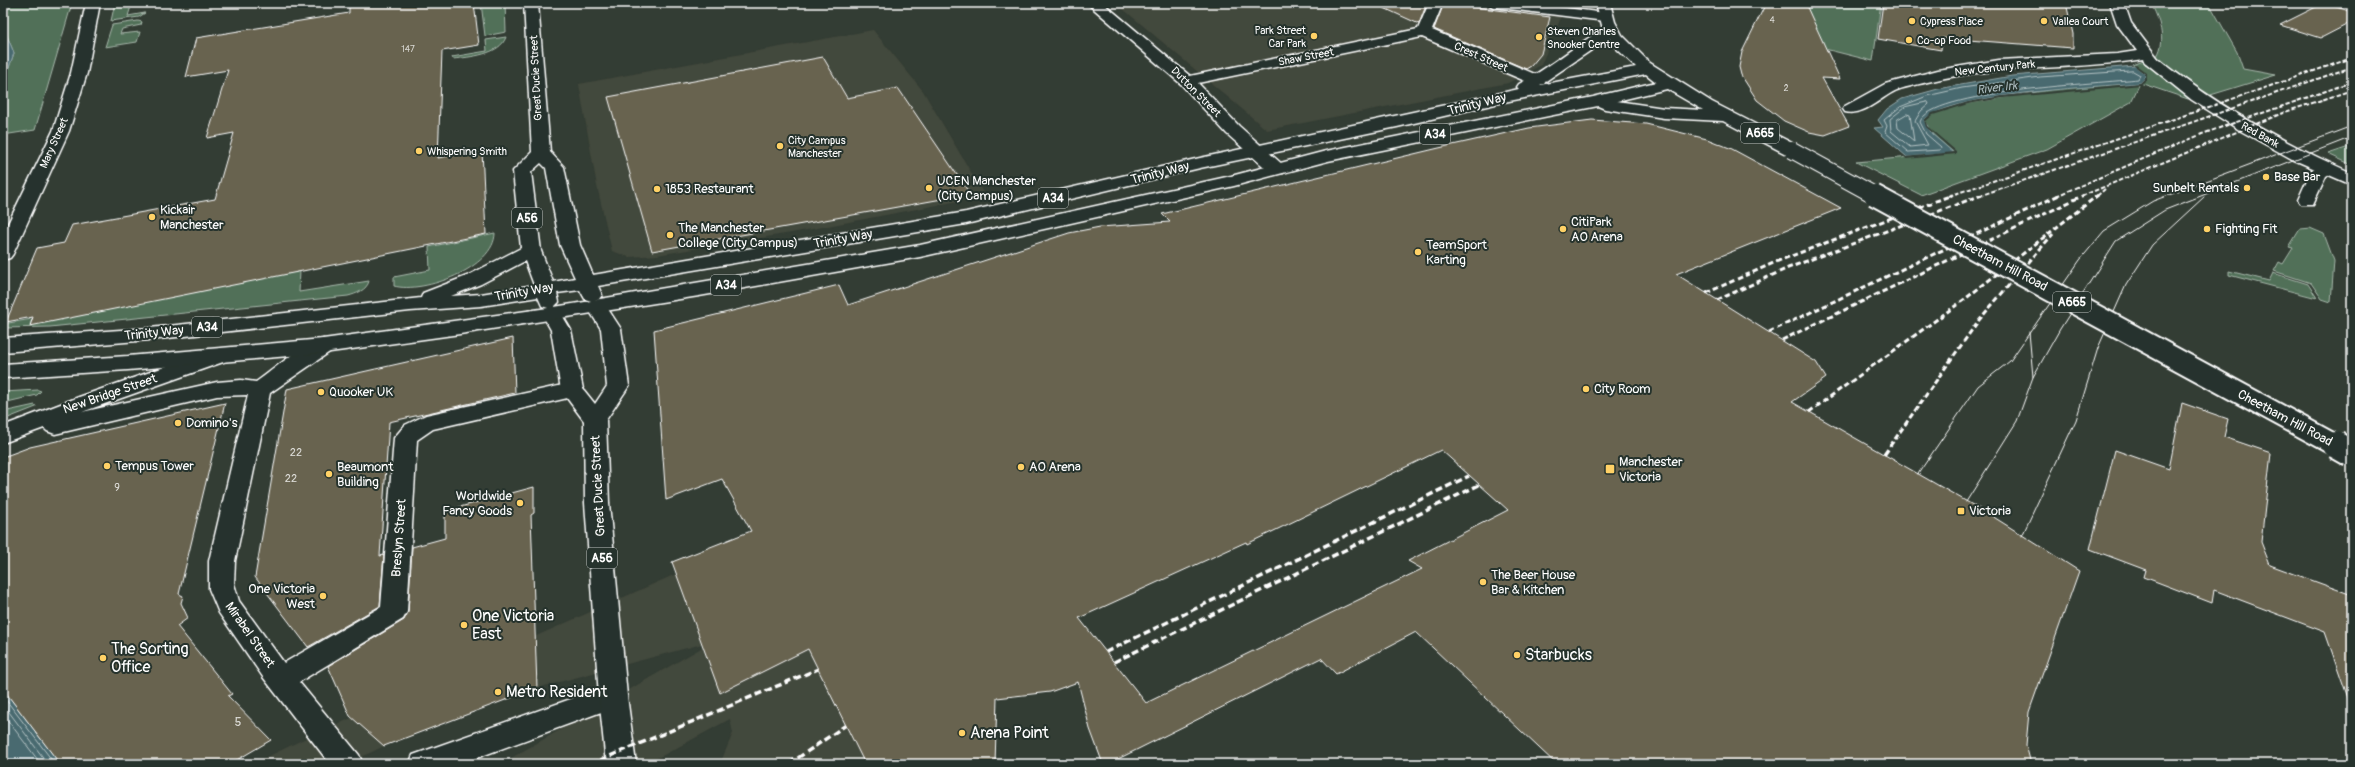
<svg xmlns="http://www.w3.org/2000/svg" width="2355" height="767" viewBox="0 0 2355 767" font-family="Pangolin,sans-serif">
  <rect width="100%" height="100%" fill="#333d34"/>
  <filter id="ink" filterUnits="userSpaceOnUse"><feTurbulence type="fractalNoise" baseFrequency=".025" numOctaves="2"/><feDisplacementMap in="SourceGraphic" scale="8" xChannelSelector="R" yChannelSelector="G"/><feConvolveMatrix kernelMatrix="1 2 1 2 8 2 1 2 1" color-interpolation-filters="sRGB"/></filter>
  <g filter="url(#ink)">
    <g fill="#43483c">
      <polygon points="1116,3 1567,3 1541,65 1508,83 1267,130"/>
      <polygon points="873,30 923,91 985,196 791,233 657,255 629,257 612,251 597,186 579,84"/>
      <polygon points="676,574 702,644 537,688 384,746 347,764 253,764 302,740"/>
      <polygon points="703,647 720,693 808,649 865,764 720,764 733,733 730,719 647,764 501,764"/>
    </g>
    <g fill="#517058" stroke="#a8b8ac">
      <polygon points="3,3 72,3 35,130 3,135 3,85 14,53 3,26"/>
      <polygon points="115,3 132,3 128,16 145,13 139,17 111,21"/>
      <polygon points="481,3 505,3 506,32 485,36"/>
      <polygon points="1805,3 1881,3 1873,61 1825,49"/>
      <path d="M2151 3H2209L2237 52 2243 69 2276 75 2204 97 2188 99 2140 83 2131 102 2047 149 1921 195 1856 162 1954 153 1932 134 1924 120 1932 113 1947 107 2145 74 2133 65 2157 56C2167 39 2159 20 2151 3Z"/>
      <polygon points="138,21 142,22 141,25 122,29 120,34 140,32 137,42 105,47 112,25"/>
      <path d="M506 37C500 55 469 57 453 59L452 57 487 51 486 40Z"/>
      <polygon points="2352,146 2352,165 2328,154"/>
      <polygon points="2310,228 2324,234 2334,261 2331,302 2322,299 2311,283 2274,271 2279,262 2283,264 2293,248 2289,247 2300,229"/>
      <path d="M495 233C495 268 423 294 394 286V277L430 270 429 247Z"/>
      <path d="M300 271 299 292 369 281C367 290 356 294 348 296L50 327 3 328V324L32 319 30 325Z"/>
      <polygon points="2229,271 2269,281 2273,273 2308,284 2317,298 2229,275"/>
      <polygon points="38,390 41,391 37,395 3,403 3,392"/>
      <polygon points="35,405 36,407 3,420 3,412"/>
    </g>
    <g fill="#496b70" stroke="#92a6a9">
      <polygon points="3,26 14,53 3,85"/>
      <path d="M2135 66 2145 74V78L2140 83C2094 87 1954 93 1924 120L1932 134 1954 153 1907 157 1874 128 1883 127 1878 120 1887 109 1902 99 1938 89 2012 76Z"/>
      <polygon points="3,689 60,764 3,764"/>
    </g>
    <polygon fill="#333d34" points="2133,65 2136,65 2147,73 2147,79 2141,85 2003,98 1968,104 1933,115 1926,121 1927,126 1956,151 1956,154 1907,159 1904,157 1954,152 1926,127 1924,120 1932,113 1968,102 2002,96 2140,83 2145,78 2145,74"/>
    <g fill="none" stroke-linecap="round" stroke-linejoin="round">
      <g stroke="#b6c4c6" stroke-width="1">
        <path d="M2133 71 2140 75 2138 79C2104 83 1929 91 1920 122L1926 134 1941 147 1940 150 1908 152 1885 132 1887 126 1884 120 1900 107 1927 96 1962 88 2040 77Z"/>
        <polygon points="1928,102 1929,104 1921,111 1915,121 1928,145 1910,147 1891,131 1890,119 1905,107"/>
        <polygon points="1907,114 1910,115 1914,141 1898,128 1897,120"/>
        <polyline points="3,696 55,764"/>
        <polyline points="3,704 48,764"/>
        <polyline points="3,714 41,764"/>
      </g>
    </g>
    <g fill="#676350" stroke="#fff" fill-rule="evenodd">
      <polygon points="349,3 474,3 479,45 442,51 438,158 482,150 486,234 30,326 33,317 6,322 37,248 64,243 72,225 215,199 234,133 207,138 228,70 186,77 196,38 349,13"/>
      <polygon points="1373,3 1427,3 1419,24"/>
      <polygon points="1444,3 1550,17 1541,54 1531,66 1526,69 1434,29"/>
      <polygon points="1766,3 1806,5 1840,79 1822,78 1849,126 1825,135 1809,132 1784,121 1757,100 1741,75 1739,67 1742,52"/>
      <polygon points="1883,3 2066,3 2073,34 2073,48 1942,38 1941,50 1878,39"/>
      <polygon points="2324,3 2352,12 2352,22 2321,38 2280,25"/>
      <polygon points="823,57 847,98 898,88 970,194 652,251 608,97"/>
      <path d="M1592 120 1646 124 1707 139 1732 149 1841 208 1676 274 1816 362 1826 378 1792 402 1992 516 2079 571 2029 712 2026 745 2031 764H1556L1416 632 1336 674 1321 658 1108 764H1103L1090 729 1078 682 1050 692 997 698 995 764H865L808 649 720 693 672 562 751 531 722 479 666 500 654 330 839 285 848 305 1069 233 1100 227 1170 222 1162 214 1439 148 1529 128ZM1441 450 1508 510 1408 561 1422 569 1146 703 1079 618 1246 542 1247 544Z"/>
      <polygon points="513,338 515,393 389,422 380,556 384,555 380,606 308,647 255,577 287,389"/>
      <polygon points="225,403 179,594 183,596 181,603 188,618 177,626 232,694 228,696 271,740 230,764 60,764 3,689 3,457 30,447"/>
      <polygon points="2182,403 2228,419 2224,437 2271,453 2261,542 2270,565 2352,595 2352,697 2348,698 2325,632 2214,590 2212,603 2144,577 2146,570 2090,549 2115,450 2169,469"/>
      <polygon points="534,487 534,513 531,515 537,688 384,746 350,716 328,666 404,620 408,612 412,547 445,538 445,511"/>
    </g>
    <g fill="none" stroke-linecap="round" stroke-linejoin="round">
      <defs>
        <g id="minor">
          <polygon points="86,3 100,3 87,73 69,131 13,254 10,258 3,260 3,234 53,131 71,73"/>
          <polygon points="1087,3 1103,3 1190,76 1418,29 1429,3 1443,3 1432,30 1544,78 1546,81 1544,84 1532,84 1422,37 1198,83 1239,126 1283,165 1286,169 1283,173 1271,173 1227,134 1181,84"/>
          <polygon points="1486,3 1527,3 1605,13 1612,17 1605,21 1493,7"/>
          <path d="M2110 3H2124L2131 23 2159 60 2156 63H2146L2143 59C2073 71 2001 64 1932 81 1921 84 1908 86 1897 90 1881 97 1863 117 1845 112L1843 109 1845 106 1885 84 1938 70 1999 60 2117 54 2137 51 2117 24Z"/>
          <polygon points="2328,164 2334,165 2337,169 2326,176 2313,204 2301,204 2298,200 2310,173 2313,169"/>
          <path d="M323 339 331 341 334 346 331 351 270 393 235 561 234 584 239 601 284 663 381 607 394 438 405 425 426 415 572 383 580 385 583 390 580 395 572 397 433 429 417 440 407 612 403 619 299 682 359 755 363 764H330L263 677 219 613 209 589V561L248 395 217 396 55 434 47 431 44 428 3 443V426L79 397 210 351 218 349 226 351 229 356 226 361 82 412 217 382 241 380 256 382C276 368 299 346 323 339Z"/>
          <polygon points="613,684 623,688 627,696 623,704 460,764 409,764 413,755"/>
        </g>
        <path id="tertiary" d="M2151 55 2156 57C2216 106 2282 142 2352 173V185L2292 159 2241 131 2192 100 2146 63 2143 60 2146 57Z"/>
        <polygon id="primary" points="597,301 604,303 621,329 629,386 606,420 609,503 627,696 636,764 606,764 599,696 585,503 584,421 561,390 551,330 542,314 545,310 552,308 559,310 571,330 583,389 595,404 607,386 601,329 587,307 590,303"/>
        <path id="trunk" d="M524 3H538L550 152 564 167 580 245 593 275 966 212 1200 158 1519 89 1517 87 1519 84C1549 68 1574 46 1603 29L1596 3H1610L1615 22 1622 35 1650 63 1712 102 1798 146 1801 150 1798 154H1786L1723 121 1664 118 1605 109 1598 106 1328 161 1234 186 920 257 699 296 460 334 323 353 128 370 3 378V364L128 356 323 339 548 308 542 306 538 297 481 306 410 311 150 340 3 352V338L150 328 421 298 423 293 467 276 521 248 513 171 532 152ZM1609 38 1617 49 1636 67 1540 85ZM1646 74 1656 82 1593 97 1326 151 1231 176 920 245 594 300 599 299 602 295 598 286 966 224 1200 168 1397 127 1504 102ZM1667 89 1703 110 1664 108 1617 101ZM541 163 546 168 560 245 575 278 553 282 541 251 531 172ZM525 261 534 285 481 294 451 296 481 284ZM580 290 585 299 591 301 554 307 559 302 557 293Z"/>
      </defs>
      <use href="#minor" stroke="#fff" stroke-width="3"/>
      <use href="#tertiary" stroke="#fff" stroke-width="3"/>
      <use href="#primary" stroke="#fff" stroke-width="3"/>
      <use href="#trunk" stroke="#fff" stroke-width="3"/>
      <use href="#minor" fill="#26332d" fill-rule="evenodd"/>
      <use href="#tertiary" fill="#26332d" fill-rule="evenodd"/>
      <use href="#primary" fill="#26332d" fill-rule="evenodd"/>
      <use href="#trunk" fill="#26332d" fill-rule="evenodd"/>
      <g stroke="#fff" stroke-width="1">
        <polyline points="2033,377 2060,329 2116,241 2165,210 2352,137"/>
        <polyline points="1918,474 1978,386 2010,361 2080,260 2104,231 2153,201 2352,126"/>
        <polyline points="1966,502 2017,421 2033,377 2029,332"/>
        <polyline points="2022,536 2076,420 2098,348 2126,285 2152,245 2204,197"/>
      </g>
      <g stroke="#fff" stroke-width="2" stroke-dasharray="4.5 2" stroke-linecap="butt">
        <polyline points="1949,196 2352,58"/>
        <polyline points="1979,196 2352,67"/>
        <polyline points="2056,196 2202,134 2352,82"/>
        <polyline points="2082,196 2285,112 2352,90"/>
        <polyline points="2097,196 2105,189"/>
      </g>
      <g stroke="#fff" stroke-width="3" stroke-dasharray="5.5 3" stroke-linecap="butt">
        <polyline points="1706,293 1778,261 1952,195"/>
        <polyline points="1717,300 1788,268 1982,195"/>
        <polyline points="1769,332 2059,195"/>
        <polyline points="1782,340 2084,195"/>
        <polyline points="1809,412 1965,299 2098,195"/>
        <polyline points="1890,446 1979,320 2053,234"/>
      </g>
      <g stroke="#fff" stroke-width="3.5" stroke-dasharray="7 3.5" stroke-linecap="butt">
        <polyline points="1884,455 1891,445"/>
        <polyline points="1106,652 1469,476"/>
        <polyline points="1114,662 1479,485"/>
        <polyline points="591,764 818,669"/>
        <polyline points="789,764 846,725"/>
      </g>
      <defs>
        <polyline id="trunk-bridge-far2" points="1792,150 1876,196"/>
        <polyline id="trunk-bridge-far1" points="1874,195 2337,446"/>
        <polyline id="trunk-bridge" points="2336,445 2352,454"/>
      </defs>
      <use href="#trunk-bridge-far2" stroke="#fff" stroke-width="18" stroke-linecap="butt"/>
      <use href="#trunk-bridge-far1" stroke="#fff" stroke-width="24" stroke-linecap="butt"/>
      <use href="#trunk-bridge" stroke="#fff" stroke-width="30" stroke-linecap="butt"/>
      <use href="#trunk-bridge-far2" stroke="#26332d" stroke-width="16"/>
      <use href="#trunk-bridge-far1" stroke="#26332d" stroke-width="20"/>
      <use href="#trunk-bridge" stroke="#26332d" stroke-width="26"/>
    </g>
  </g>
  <g fill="#ffd166" stroke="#26332d" stroke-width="1.5">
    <circle cx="1912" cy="21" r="4"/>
    <circle cx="2044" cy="21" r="4"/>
    <circle cx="1314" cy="36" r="4"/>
    <circle cx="1539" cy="37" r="4"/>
    <circle cx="1909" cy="40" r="4"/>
    <circle cx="780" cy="146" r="4"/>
    <circle cx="419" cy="151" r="4"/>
    <circle cx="2266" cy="177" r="4"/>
    <circle cx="929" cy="188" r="4"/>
    <circle cx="2247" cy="188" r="4"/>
    <circle cx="657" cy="189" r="4"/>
    <circle cx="152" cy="217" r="4"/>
    <circle cx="1563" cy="229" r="4"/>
    <circle cx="2207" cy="229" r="4"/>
    <circle cx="670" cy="235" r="4"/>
    <circle cx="1418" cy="252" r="4"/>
    <circle cx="1586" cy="389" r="4"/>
    <circle cx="321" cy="392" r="4"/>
    <circle cx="178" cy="423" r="4"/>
    <circle cx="107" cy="466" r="4"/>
    <circle cx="1021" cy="467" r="4"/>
    <rect x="1605" y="464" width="10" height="10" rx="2"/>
    <circle cx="329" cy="474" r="4"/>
    <circle cx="520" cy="503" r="4"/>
    <rect x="1957" y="507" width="8" height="8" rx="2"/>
    <circle cx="1483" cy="582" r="4"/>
    <circle cx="323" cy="596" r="4"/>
    <circle cx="464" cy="625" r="4"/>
    <circle cx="1517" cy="655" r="4"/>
    <circle cx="103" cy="658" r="4"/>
    <circle cx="498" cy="692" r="4"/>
    <circle cx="962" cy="733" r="4"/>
  </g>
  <g text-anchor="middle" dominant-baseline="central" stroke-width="4" stroke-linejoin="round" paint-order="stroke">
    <g font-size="9" fill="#d9d8d3">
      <text x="1772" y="20">4</text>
      <text x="408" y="49">147</text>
      <text x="1786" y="88">2</text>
    </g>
    <g font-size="11" fill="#fff" stroke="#26332d" text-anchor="start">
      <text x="1920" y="21">Cypress Place</text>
      <text x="2052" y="21">Vallea Court</text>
      <text x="1306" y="30" text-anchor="end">Park Street<tspan x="1306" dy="13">Car Park</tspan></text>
      <text x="1547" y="31">Steven Charles<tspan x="1547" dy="13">Snooker Centre</tspan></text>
      <text x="1917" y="40">Co-op Food</text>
      <text x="788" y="140">City Campus<tspan x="788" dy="13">Manchester</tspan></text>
      <text x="427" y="151">Whispering Smith</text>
    </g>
    <g font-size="11" fill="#fff" stroke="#26332d">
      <text transform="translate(1306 57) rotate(-11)">Shaw Street</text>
      <text transform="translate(1481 57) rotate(24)">Crest Street</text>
      <text transform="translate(1995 68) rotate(-6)">New Century Park</text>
      <text transform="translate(536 78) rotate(-93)">Great Ducie Street</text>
      <text transform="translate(1196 92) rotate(45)">Dutton Street</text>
      <text transform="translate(2260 135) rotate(29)">Red Bank</text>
      <text transform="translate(54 143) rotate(-66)">Mary Street</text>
    </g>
    <g font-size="11" fill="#d9d8d3">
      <text x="296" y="452">22</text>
      <text x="291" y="478">22</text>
      <text x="117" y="487">9</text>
    </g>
    <g font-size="12" font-style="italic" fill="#adbcbf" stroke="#26332d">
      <text transform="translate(1997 88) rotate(-7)">River Irk</text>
    </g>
    <g fill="#26332d" stroke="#bec2c0" stroke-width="1">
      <rect x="1741" y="123" width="38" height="20" rx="3"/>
      <rect x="1420" y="124" width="30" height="20" rx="3"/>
      <rect x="1038" y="188" width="30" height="20" rx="3"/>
      <rect x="512" y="208" width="30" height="20" rx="3"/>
      <rect x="711" y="275" width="30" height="20" rx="3"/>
      <rect x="2053" y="292" width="38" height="20" rx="3"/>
      <rect x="192" y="317" width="30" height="20" rx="3"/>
      <rect x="587" y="548" width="30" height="20" rx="3"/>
    </g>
    <g font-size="12" font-weight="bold" fill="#fff">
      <text x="1760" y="133">A665</text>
      <text x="1435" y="134">A34</text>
      <text x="1053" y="198">A34</text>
      <text x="527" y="218">A56</text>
      <text x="726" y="285">A34</text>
      <text x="2072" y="302">A665</text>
      <text x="207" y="327">A34</text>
      <text x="602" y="558">A56</text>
    </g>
    <g font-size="13" fill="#fff" stroke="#26332d">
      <text transform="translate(1477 104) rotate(-14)">Trinity Way</text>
      <text transform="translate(1160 173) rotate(-14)">Trinity Way</text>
      <text transform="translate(843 239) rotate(-10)">Trinity Way</text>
      <text transform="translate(2000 263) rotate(28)">Cheetham Hill Road</text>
      <text transform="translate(524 292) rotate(-10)">Trinity Way</text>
      <text transform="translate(154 333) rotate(-6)">Trinity Way</text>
      <text transform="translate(110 394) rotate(-19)">New Bridge Street</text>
      <text transform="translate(2285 418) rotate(28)">Cheetham Hill Road</text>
      <text transform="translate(598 486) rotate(-93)">Great Ducie Street</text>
      <text transform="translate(399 538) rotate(-86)">Breslyn Street</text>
      <text transform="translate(250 635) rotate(55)">Mirabel Street</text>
    </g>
    <g font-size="13" fill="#fff" stroke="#26332d" text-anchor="start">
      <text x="2274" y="177">Base Bar</text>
      <text x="937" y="181">UCEN Manchester<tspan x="937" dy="15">(City Campus)</tspan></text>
      <text x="2239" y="188" text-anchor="end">Sunbelt Rentals</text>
      <text x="665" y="189">1853 Restaurant</text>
      <text x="160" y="210">Kickair<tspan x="160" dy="15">Manchester</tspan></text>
      <text x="1571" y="222">CitiPark<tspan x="1571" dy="15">AO Arena</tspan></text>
      <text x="678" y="228">The Manchester<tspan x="678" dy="15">College (City Campus)</tspan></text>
      <text x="2215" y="229">Fighting Fit</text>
      <text x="1426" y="245">TeamSport<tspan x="1426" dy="15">Karting</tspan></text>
      <text x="1594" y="389">City Room</text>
      <text x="329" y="392">Quooker UK</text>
      <text x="186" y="423">Domino's</text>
      <text x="1619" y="462">Manchester<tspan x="1619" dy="15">Victoria</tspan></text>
      <text x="115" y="466">Tempus Tower</text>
      <text x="337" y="467">Beaumont<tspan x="337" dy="15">Building</tspan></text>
      <text x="1029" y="467">AO Arena</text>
      <text x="512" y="496" text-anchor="end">Worldwide<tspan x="512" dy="15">Fancy Goods</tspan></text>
      <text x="1969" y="511">Victoria</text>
      <text x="1491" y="575">The Beer House<tspan x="1491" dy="15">Bar &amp; Kitchen</tspan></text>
      <text x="315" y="589" text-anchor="end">One Victoria<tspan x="315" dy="15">West</tspan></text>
    </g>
    <g font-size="13" fill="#d9d8d3">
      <text x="238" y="722">5</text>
    </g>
    <g font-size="16" fill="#fff" stroke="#26332d" text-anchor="start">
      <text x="472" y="616">One Victoria<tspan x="472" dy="18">East</tspan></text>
      <text x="111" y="649">The Sorting<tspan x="111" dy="18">Office</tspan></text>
      <text x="1525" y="655">Starbucks</text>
      <text x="506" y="692">Metro Resident</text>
      <text x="970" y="733">Arena Point</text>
    </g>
  </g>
  <rect width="2355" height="767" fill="none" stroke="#26332d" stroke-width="16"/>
  <rect x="8" y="8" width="2339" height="751" fill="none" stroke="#fff" stroke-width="1.5" filter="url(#ink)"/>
</svg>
